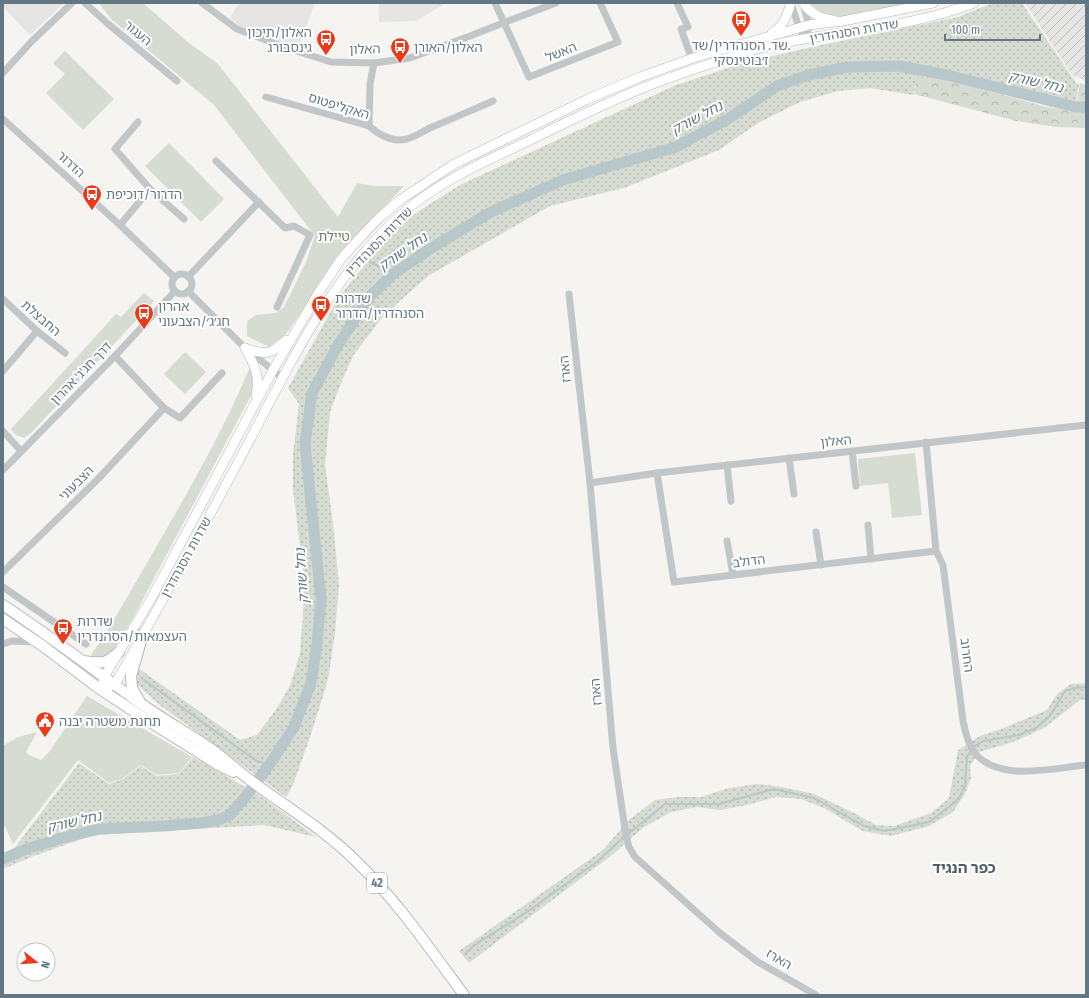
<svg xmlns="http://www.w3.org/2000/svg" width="1089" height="998" viewBox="0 0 1089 998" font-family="'Fira Sans Condensed','Noto Sans Hebrew',sans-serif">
  <defs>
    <pattern id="industrial-furrows" width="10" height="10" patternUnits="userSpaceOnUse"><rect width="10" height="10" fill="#e5e6e4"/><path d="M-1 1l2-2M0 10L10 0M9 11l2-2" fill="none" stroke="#bdbfbe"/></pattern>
    <pattern id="grass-dots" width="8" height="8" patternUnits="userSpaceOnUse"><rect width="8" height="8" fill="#d6dcd1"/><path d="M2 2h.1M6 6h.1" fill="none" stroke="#b1b7af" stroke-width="1.8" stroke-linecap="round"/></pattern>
    <pattern id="forest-crowns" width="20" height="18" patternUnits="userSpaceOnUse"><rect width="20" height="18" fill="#d6dcd1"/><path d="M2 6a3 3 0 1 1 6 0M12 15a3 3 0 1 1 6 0" fill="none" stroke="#b1b7af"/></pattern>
  </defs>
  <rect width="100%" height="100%" fill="#f5f4f0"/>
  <g fill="#e5e6e4">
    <polygon points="3,3 64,3 30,35 3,7"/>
    <polygon points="239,3 315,3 299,46 292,46 241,27 230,18"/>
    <polygon points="379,3 446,3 416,21 379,22"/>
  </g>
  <polygon fill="url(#industrial-furrows)" points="1025,3 1086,3 1086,81 1072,75"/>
  <g fill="url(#grass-dots)">
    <polygon points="992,3 1022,3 1076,83 1079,84 1075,109 1051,107 946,78 919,76 913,95 870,88 838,91 800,102 758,123 719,150 624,188 550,206 428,276 383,316 353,356 341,383 330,412 325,465 333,523 339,585 335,632 329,674 324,693 309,740 293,785 286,797 157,703 137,684 138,668 240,740 257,735 275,711 290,686 300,653 303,613 304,577 293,490 293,455 299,404 288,388 339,297 385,239 416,213 460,185 676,85 740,64 807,48 958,17"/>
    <polygon points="1086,683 1086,700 1080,700 1044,728 1013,742 979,752 970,766 971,778 965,794 953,812 929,826 891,836 863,831 824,808 801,799 776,797 747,805 720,810 697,807 671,812 644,827 612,855 469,963 459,951 603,850 630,819 655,800 679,797 701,797 729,788 757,784 782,787 814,794 854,813 876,825 894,826 931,813 949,798 958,750 980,736 1001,729 1047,710 1057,694 1071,684"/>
    <polygon points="193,757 259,795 316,837 264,825 93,835 34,856 3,869 3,856 12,851 79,763 109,784 123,779 141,766 157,776 179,774"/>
  </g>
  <polygon fill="url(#forest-crowns)" points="918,76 946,79 1050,108 1076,109 1080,83 1086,85 1086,128 1056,127 1016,121 914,94"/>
  <g fill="#d6dcd1">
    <polygon points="99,3 143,3 189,43 218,64 338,217 357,183 375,186 404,186 364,229 323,281 286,334 269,347 247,336 247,321 256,315 276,313 284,307 306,262 315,236 214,105 111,19"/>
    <polygon points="809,3 920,3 842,17 823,13"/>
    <polygon points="65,51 114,99 83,130 46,93 65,74 53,63"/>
    <polygon points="169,143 224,199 201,222 145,166"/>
    <polygon points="144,293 154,301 32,432 24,438 16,435 11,429 116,314 121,317"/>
    <polygon points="185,352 206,372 185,394 164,374"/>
    <path d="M250 367 255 388 133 618 113 651 101 659 91 655C114 622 134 585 155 549 189 490 224 430 250 367Z"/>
    <polygon points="915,453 922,515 892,518 888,483 860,486 858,459"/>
    <polygon points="87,696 192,757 179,773 157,775 141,765 122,779 109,783 78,760 13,844 3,822 3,746 18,737 37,732 26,752 29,755 41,760 50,751"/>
  </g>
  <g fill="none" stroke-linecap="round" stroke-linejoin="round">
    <g stroke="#b8c7ca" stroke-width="2">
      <polyline points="368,261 393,274"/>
      <polyline points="144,680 255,760 266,764 272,761"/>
      <polyline points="973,747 983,741 1019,735 1036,728 1050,716 1065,691 1075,688 1086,687"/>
      <polyline points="628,834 665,804 719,804 774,789 814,798 864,826 885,831 929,822 959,799 965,785 967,756 971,751"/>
      <polyline points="465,954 473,946 527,912 598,861 624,837"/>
    </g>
    <polyline stroke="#b8c7ca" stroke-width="11" points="3,859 26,849 66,837 100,829 164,826 201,823 218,820 230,815 246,796 272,761 294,727 311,683 317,644 321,599 305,444 312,393 338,345 370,296 393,274 430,249 491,212 563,180 676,147 728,119 777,86 809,75 847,67 899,66 947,75 1076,107 1086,107"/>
    <defs>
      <g id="major">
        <path d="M803 3C811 14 820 18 833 20"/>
        <path d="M772 33C784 26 787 15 791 3"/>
        <path d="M245 348C254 364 261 377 256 395"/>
        <path d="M245 348C263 355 273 355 286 340"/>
        <polyline points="103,682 104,677 151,599 273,370 319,292 341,259 358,240 379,218 400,200 454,164 588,99 640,77 693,58 809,25 843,21 933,3"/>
        <path d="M102 690 115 684C156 612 196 541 235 468 285 376 327 276 410 207 443 180 484 162 522 144 563 124 603 104 645 87 674 76 704 66 733 56 811 30 897 33 974 3"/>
      </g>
      <g id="highway">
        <path d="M3 605C50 636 94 670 140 703 164 720 190 734 214 751 226 760 238 771 250 780 286 807 325 830 357 862 398 902 430 949 464 995"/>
        <polyline points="3,619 43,646 97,687 144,718 217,764 233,772"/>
        <path d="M83 661C102 663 105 665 119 652"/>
        <polyline points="139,700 132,688 131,676 143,634"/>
      </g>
    </defs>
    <use href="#major" stroke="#b4b9bc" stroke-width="10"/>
    <use href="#highway" stroke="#b6b9bc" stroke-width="12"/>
    <g stroke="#c1c6c8" stroke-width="7">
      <polyline points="85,3 107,23 177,81"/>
      <polyline points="202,3 237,29 287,48 331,62 374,63 410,58 470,36 503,23 556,3"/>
      <polyline points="495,3 529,77 618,42 600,3"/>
      <polyline points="677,3 688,27 681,29 690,54"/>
      <polyline points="791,3 799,28 806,39"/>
      <polyline points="803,4 809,25 806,39"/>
      <polyline points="3,73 31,42 72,3"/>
      <path d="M266 97 369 126C377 133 387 139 397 140 410 141 421 132 432 127 452 119 472 110 493 101"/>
      <polyline points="3,119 120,225 174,277"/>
      <polyline points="138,122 115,149 150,189 184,219"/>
      <polyline points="369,126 370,84 374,63"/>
      <polyline points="216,161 285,228 294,226 310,235 277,307"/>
      <polyline points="120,225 150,189"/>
      <circle cx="182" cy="284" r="10"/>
      <polyline points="188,277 259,202"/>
      <polyline points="188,291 245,348 283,378"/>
      <polyline points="569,294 590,483 613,748 626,836 629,847 635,857 720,933 758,962 816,995"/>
      <polyline points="3,299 37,331 65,353"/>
      <polyline points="3,371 37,331"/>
      <polyline points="164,408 180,418 222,373"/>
      <polyline points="3,431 21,451"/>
      <path d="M926 442 936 551 943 565 963 721C965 731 968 744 974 752 998 783 1053 768 1086 765"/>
      <polyline points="852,451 856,486"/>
      <polyline points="789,458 794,494"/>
      <polyline points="727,465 731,501"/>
      <polyline points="3,470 115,356 175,291"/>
      <polyline points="657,473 674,582 936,551"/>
      <polyline points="590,483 657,473 1086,425"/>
      <polyline points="868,525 871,559"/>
      <polyline points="816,532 821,565"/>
      <polyline points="727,541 733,575"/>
      <polyline points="3,572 98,479 164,408 115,356"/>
      <polyline points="3,587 86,644"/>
      <polyline points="3,644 12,641 36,642"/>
    </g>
    <use href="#major" stroke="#fff" stroke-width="9"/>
    <use href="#highway" stroke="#fff" stroke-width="10"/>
  </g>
  <defs>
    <symbol id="bus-pin" viewBox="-11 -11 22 30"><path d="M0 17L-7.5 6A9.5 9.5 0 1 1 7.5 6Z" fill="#eb3a1a" stroke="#fff"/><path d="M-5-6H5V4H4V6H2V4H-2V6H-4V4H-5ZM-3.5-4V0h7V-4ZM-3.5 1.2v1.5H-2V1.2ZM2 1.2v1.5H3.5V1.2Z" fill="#fff"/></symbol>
    <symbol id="civic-pin" viewBox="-11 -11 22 30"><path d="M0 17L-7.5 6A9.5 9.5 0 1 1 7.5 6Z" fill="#eb3a1a" stroke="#fff"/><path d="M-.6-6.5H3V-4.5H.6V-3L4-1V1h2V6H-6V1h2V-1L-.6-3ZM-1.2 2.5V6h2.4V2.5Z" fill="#fff"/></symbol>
  </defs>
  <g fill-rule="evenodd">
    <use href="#bus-pin" x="730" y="9" width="22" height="30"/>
    <use href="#bus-pin" x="315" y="28" width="22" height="30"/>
    <use href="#bus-pin" x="389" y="36" width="22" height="30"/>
    <use href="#bus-pin" x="81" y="183" width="22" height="30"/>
    <use href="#bus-pin" x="310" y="294" width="22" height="30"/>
    <use href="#bus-pin" x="133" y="302" width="22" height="30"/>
    <use href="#bus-pin" x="52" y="617" width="22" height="30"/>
    <use href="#civic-pin" x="34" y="710" width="22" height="30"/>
  </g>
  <g text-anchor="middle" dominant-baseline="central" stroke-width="4" stroke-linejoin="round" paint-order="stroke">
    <rect fill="#fff" stroke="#91a0a8" stroke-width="1" x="367" y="873" width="20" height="20" rx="3"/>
    <g font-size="12" font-weight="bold" fill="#627783">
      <text x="377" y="883">42</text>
    </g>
    <g font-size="13" fill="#627783" stroke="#fff">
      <text transform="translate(854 31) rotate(-10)">שדרות הסנהדרין</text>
      <text transform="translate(138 33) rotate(40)">העגור</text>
      <text transform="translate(365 49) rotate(-1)">האלון</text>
      <text transform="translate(561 52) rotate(-22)">האשל</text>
      <text transform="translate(339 106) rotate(17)">האקליפטוס</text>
      <text transform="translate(71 164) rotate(42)">הדרור</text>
      <text transform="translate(379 241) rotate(-46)">שדרות הסנהדרין</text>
      <text transform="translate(41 318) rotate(41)">החבצלת</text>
      <text transform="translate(565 369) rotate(-96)">הארז</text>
      <text transform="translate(81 373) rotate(-46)">דרך חג'ג' אהרון</text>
      <text transform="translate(836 441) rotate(-6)">האלון</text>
      <text transform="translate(76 483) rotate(-45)">הצבעוני</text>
      <text transform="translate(186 557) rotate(-61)">שדרות הסנהדרין</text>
      <text transform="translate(749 561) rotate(-7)">הדולב</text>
      <text transform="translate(967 655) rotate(83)">החרוב</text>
      <text transform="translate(596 692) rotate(-95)">הארז</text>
      <text transform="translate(779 959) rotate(31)">הארז</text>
    </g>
    <g font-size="13" fill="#627783" stroke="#fff" text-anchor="start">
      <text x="312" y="32" text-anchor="end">האלון/תיכון<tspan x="312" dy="15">גינסבורג</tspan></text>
      <text x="741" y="45" text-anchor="middle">שד. הסנהדרין/שד.<tspan x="741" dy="15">ז׳בוטינסקי</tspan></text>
      <text x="414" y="47">האלון/האורן</text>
      <text x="106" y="194">הדרור/דוכיפת</text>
      <text x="335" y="298">שדרות<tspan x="335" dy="15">הסנהדרין/הדרור</tspan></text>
      <text x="158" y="306">אהרון<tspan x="158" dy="15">חג׳ג׳/הצבעוני</tspan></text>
      <text x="77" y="621">שדרות<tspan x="77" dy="15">העצמאות/הסהנדרין</tspan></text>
      <text x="59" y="721">תחנת משטרה יבנה</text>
    </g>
    <g font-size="13" fill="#687a61" stroke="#fff">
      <text x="334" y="236">טיילת</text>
    </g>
    <g font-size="14" font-style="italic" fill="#5d7a80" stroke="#fff">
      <text transform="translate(1036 82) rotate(13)">נחל שורק</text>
      <text transform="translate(697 118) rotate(-28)">נחל שורק</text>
      <text transform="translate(403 252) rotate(-35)">נחל שורק</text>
      <text transform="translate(302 576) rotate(-94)">נחל שורק</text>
      <text transform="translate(74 822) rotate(-13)">נחל שורק</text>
    </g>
    <g font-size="15" font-weight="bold" fill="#505f67" stroke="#fff">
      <text x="964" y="868">כפר הנגיד</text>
    </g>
  </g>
  <rect width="1089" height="998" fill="none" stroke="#627783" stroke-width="8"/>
  <g transform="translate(36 962) rotate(107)"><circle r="19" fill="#ffffff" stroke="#c0c9cd"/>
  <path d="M0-3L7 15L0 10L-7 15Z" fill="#eb3a1a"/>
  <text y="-6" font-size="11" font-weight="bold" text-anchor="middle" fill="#627783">N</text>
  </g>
  <path d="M945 34v6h95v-6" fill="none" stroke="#627783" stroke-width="2"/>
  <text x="951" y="34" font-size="12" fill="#627783" stroke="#ffffff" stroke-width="3" paint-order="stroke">100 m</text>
</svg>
